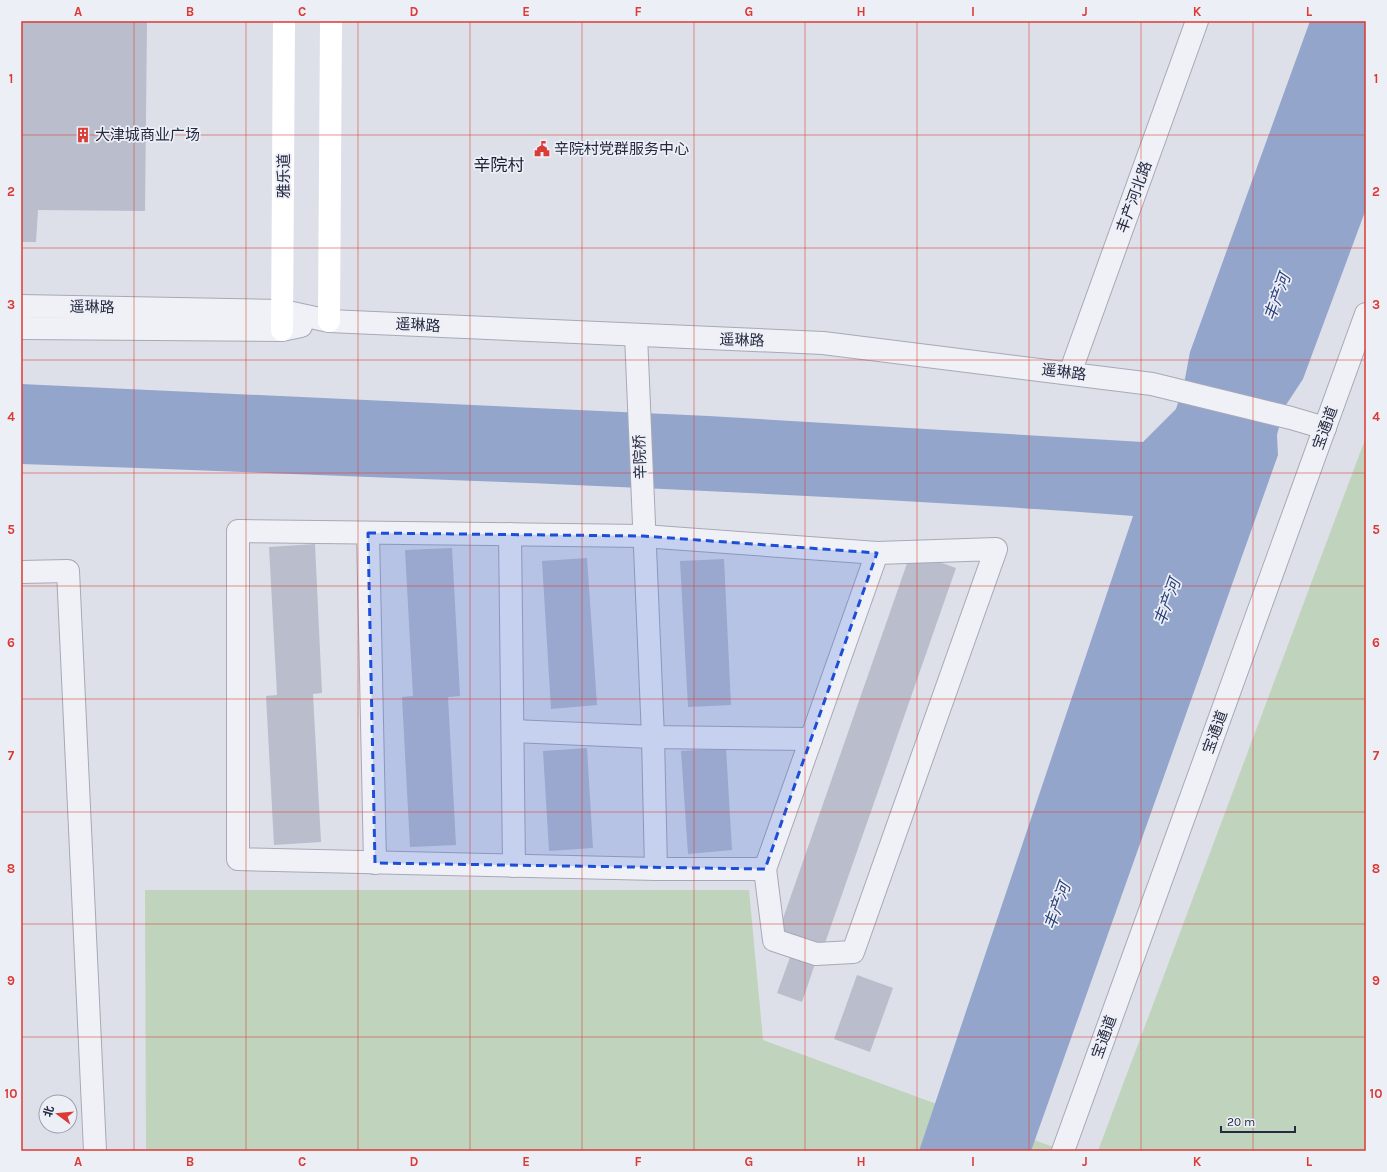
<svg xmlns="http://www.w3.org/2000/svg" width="1387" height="1172" viewBox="0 0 1387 1172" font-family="Karla,'Noto Sans SC',sans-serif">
  <rect width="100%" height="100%" fill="#dde0e9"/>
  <g fill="#bfd3bd">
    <polygon points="1366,437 1366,1151 1098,1151"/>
    <polygon points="145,890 749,890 763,1040 1064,1151 146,1151"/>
  </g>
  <path fill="#94a5cc" d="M1310 21H1366V209L1303 379 1284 408 1277 435 1278 455 1031 1151H919L1133 516C940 501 746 493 552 484 375 477 198 470 21 464V384L709 416 1143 442 1176 409 1184 384 1190 352Z"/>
  <g fill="#babdcc">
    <polygon points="21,21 147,21 145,211 38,210 36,242 21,242"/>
    <polygon points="315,544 322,693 313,694 321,842 274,845 266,696 277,695 269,547"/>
    <polygon points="452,548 460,696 448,697 456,845 410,847 402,697 413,696 405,550"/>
    <polygon points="911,552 956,568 824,946 779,930"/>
    <polygon points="587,558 597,705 551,709 542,561"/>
    <polygon points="724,559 731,705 688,707 680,561"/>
    <polygon points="587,748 593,848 549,851 543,751"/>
    <polygon points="726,748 732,850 688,854 681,751"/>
    <polygon points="792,952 816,961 802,1002 777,993"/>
    <polygon points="857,975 893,988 870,1052 834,1039"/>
  </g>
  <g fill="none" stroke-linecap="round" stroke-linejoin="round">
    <defs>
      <g id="minor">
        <polyline points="636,335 653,737 656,869"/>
        <polyline points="1070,373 1197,21"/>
        <polyline points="368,533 375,863"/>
        <polyline points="510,534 514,866"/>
        <polyline points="21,572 68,571 95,1151"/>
        <polyline points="513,731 653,737 811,739"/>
        <polyline points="765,869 774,940 816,954 853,952 996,549 877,553 643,536 238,531 238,859 656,869 765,869 877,553"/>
      </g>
      <g id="tertiary">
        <polyline points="21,306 283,311 329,321 823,343 1152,384 1291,418 1325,428"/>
        <polyline points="21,328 282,330 301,326"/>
        <polyline points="1063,1151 1366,314"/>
      </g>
    </defs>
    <use href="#minor" stroke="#a6a9b7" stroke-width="24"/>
    <use href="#tertiary" stroke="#a6a9b7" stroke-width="24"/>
    <use href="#minor" stroke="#f0f1f6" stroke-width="22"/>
    <use href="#tertiary" stroke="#f0f1f6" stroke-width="22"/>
    <g stroke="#fff" stroke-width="22">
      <polyline points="329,321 331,21"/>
      <polyline points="282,330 284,21"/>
    </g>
  </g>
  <path fill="#1d4ed8" fill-opacity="0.2" stroke="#1d4ed8" stroke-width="3" stroke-dasharray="8 5" stroke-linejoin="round" d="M368 533 643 536 877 553 765 869 375 863Z"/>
  <path fill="none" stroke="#db3a35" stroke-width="1" stroke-opacity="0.55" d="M134 21V1151M246 21V1151M358 21V1151M470 21V1151M582 21V1151M694 21V1151M805 21V1151M917 21V1151M1029 21V1151M1141 21V1151M1253 21V1151M21 135H1366M21 248H1366M21 360H1366M21 473H1366M21 586H1366M21 699H1366M21 812H1366M21 924H1366M21 1037H1366"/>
  <defs>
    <symbol id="building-bare" viewBox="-9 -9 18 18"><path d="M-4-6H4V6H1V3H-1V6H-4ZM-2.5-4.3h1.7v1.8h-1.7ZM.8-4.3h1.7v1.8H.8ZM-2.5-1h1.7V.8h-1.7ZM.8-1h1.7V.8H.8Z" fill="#db3a35" stroke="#edeff6" stroke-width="2.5" paint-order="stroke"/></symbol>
    <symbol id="civic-bare" viewBox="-9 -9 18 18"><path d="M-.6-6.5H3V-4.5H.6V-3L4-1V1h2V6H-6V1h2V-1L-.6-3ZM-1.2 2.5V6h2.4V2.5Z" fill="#db3a35" stroke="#edeff6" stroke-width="2.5" paint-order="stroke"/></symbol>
  </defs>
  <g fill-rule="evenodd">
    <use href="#building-bare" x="72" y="124" width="22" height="22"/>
    <use href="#civic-bare" x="531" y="138" width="22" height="22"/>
  </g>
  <g text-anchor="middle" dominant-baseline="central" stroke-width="3.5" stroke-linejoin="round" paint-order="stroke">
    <g font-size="15" fill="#252a41" stroke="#edeff6" text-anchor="start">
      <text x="95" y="135">大津城商业广场</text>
      <text x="554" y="149">辛院村党群服务中心</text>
    </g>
    <g font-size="15" fill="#252a41" stroke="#edeff6">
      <text transform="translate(284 176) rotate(-90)">雅乐道</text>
      <text transform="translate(1134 197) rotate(-70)">丰产河北路</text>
      <text transform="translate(92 307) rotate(1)">遥琳路</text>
      <text transform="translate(418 325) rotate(3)">遥琳路</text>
      <text transform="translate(742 340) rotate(2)">遥琳路</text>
      <text transform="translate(1064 372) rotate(7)">遥琳路</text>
      <text transform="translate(1325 428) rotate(-70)">宝通道</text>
      <text transform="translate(640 457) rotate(-92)">辛院桥</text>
      <text transform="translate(1215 732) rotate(-70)">宝通道</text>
      <text transform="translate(1104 1037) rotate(-70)">宝通道</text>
    </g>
    <g font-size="16" font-style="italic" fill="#2b4078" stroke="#edeff6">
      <text transform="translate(1277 297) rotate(-70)">丰产河</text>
      <text transform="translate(1167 602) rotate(-70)">丰产河</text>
      <text transform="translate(1057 906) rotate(-70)">丰产河</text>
    </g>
    <g font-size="17" fill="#181c31" stroke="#edeff6">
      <text x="499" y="165">辛院村</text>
    </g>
  </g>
  <rect width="1387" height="1172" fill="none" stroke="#edeff6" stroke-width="44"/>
  <g transform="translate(58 1114) rotate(286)"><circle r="19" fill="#edeff6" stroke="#9da0ae"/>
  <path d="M0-3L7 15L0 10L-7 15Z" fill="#db3a35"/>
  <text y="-6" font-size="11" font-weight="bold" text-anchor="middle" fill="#252a41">北</text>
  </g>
  <path d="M1221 1126v6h74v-6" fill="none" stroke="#252a41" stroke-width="2"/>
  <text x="1227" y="1126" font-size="12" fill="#252a41" stroke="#edeff6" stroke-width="3" paint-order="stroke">20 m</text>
  <rect x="22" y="22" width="1343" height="1128" fill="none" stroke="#db3a35" stroke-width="1.5"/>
  <g font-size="13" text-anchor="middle" font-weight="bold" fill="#db3a35">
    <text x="78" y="16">A</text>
    <text x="190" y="16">B</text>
    <text x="302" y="16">C</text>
    <text x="414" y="16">D</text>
    <text x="526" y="16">E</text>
    <text x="638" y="16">F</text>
    <text x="749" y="16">G</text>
    <text x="861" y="16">H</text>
    <text x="973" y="16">I</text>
    <text x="1085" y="16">J</text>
    <text x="1197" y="16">K</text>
    <text x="1309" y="16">L</text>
    <text x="11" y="83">1</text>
    <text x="1376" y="83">1</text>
    <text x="11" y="196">2</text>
    <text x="1376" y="196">2</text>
    <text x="11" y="309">3</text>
    <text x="1376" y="309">3</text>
    <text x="11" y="421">4</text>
    <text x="1376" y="421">4</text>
    <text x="11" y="534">5</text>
    <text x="1376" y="534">5</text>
    <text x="11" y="647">6</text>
    <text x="1376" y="647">6</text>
    <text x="11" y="760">7</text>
    <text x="1376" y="760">7</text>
    <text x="11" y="873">8</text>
    <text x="1376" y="873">8</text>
    <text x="11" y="985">9</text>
    <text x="1376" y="985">9</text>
    <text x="11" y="1098">10</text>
    <text x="1376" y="1098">10</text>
    <text x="78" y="1166">A</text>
    <text x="190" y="1166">B</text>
    <text x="302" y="1166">C</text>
    <text x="414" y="1166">D</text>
    <text x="526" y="1166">E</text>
    <text x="638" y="1166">F</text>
    <text x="749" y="1166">G</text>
    <text x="861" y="1166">H</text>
    <text x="973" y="1166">I</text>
    <text x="1085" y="1166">J</text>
    <text x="1197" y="1166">K</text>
    <text x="1309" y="1166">L</text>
  </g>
</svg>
